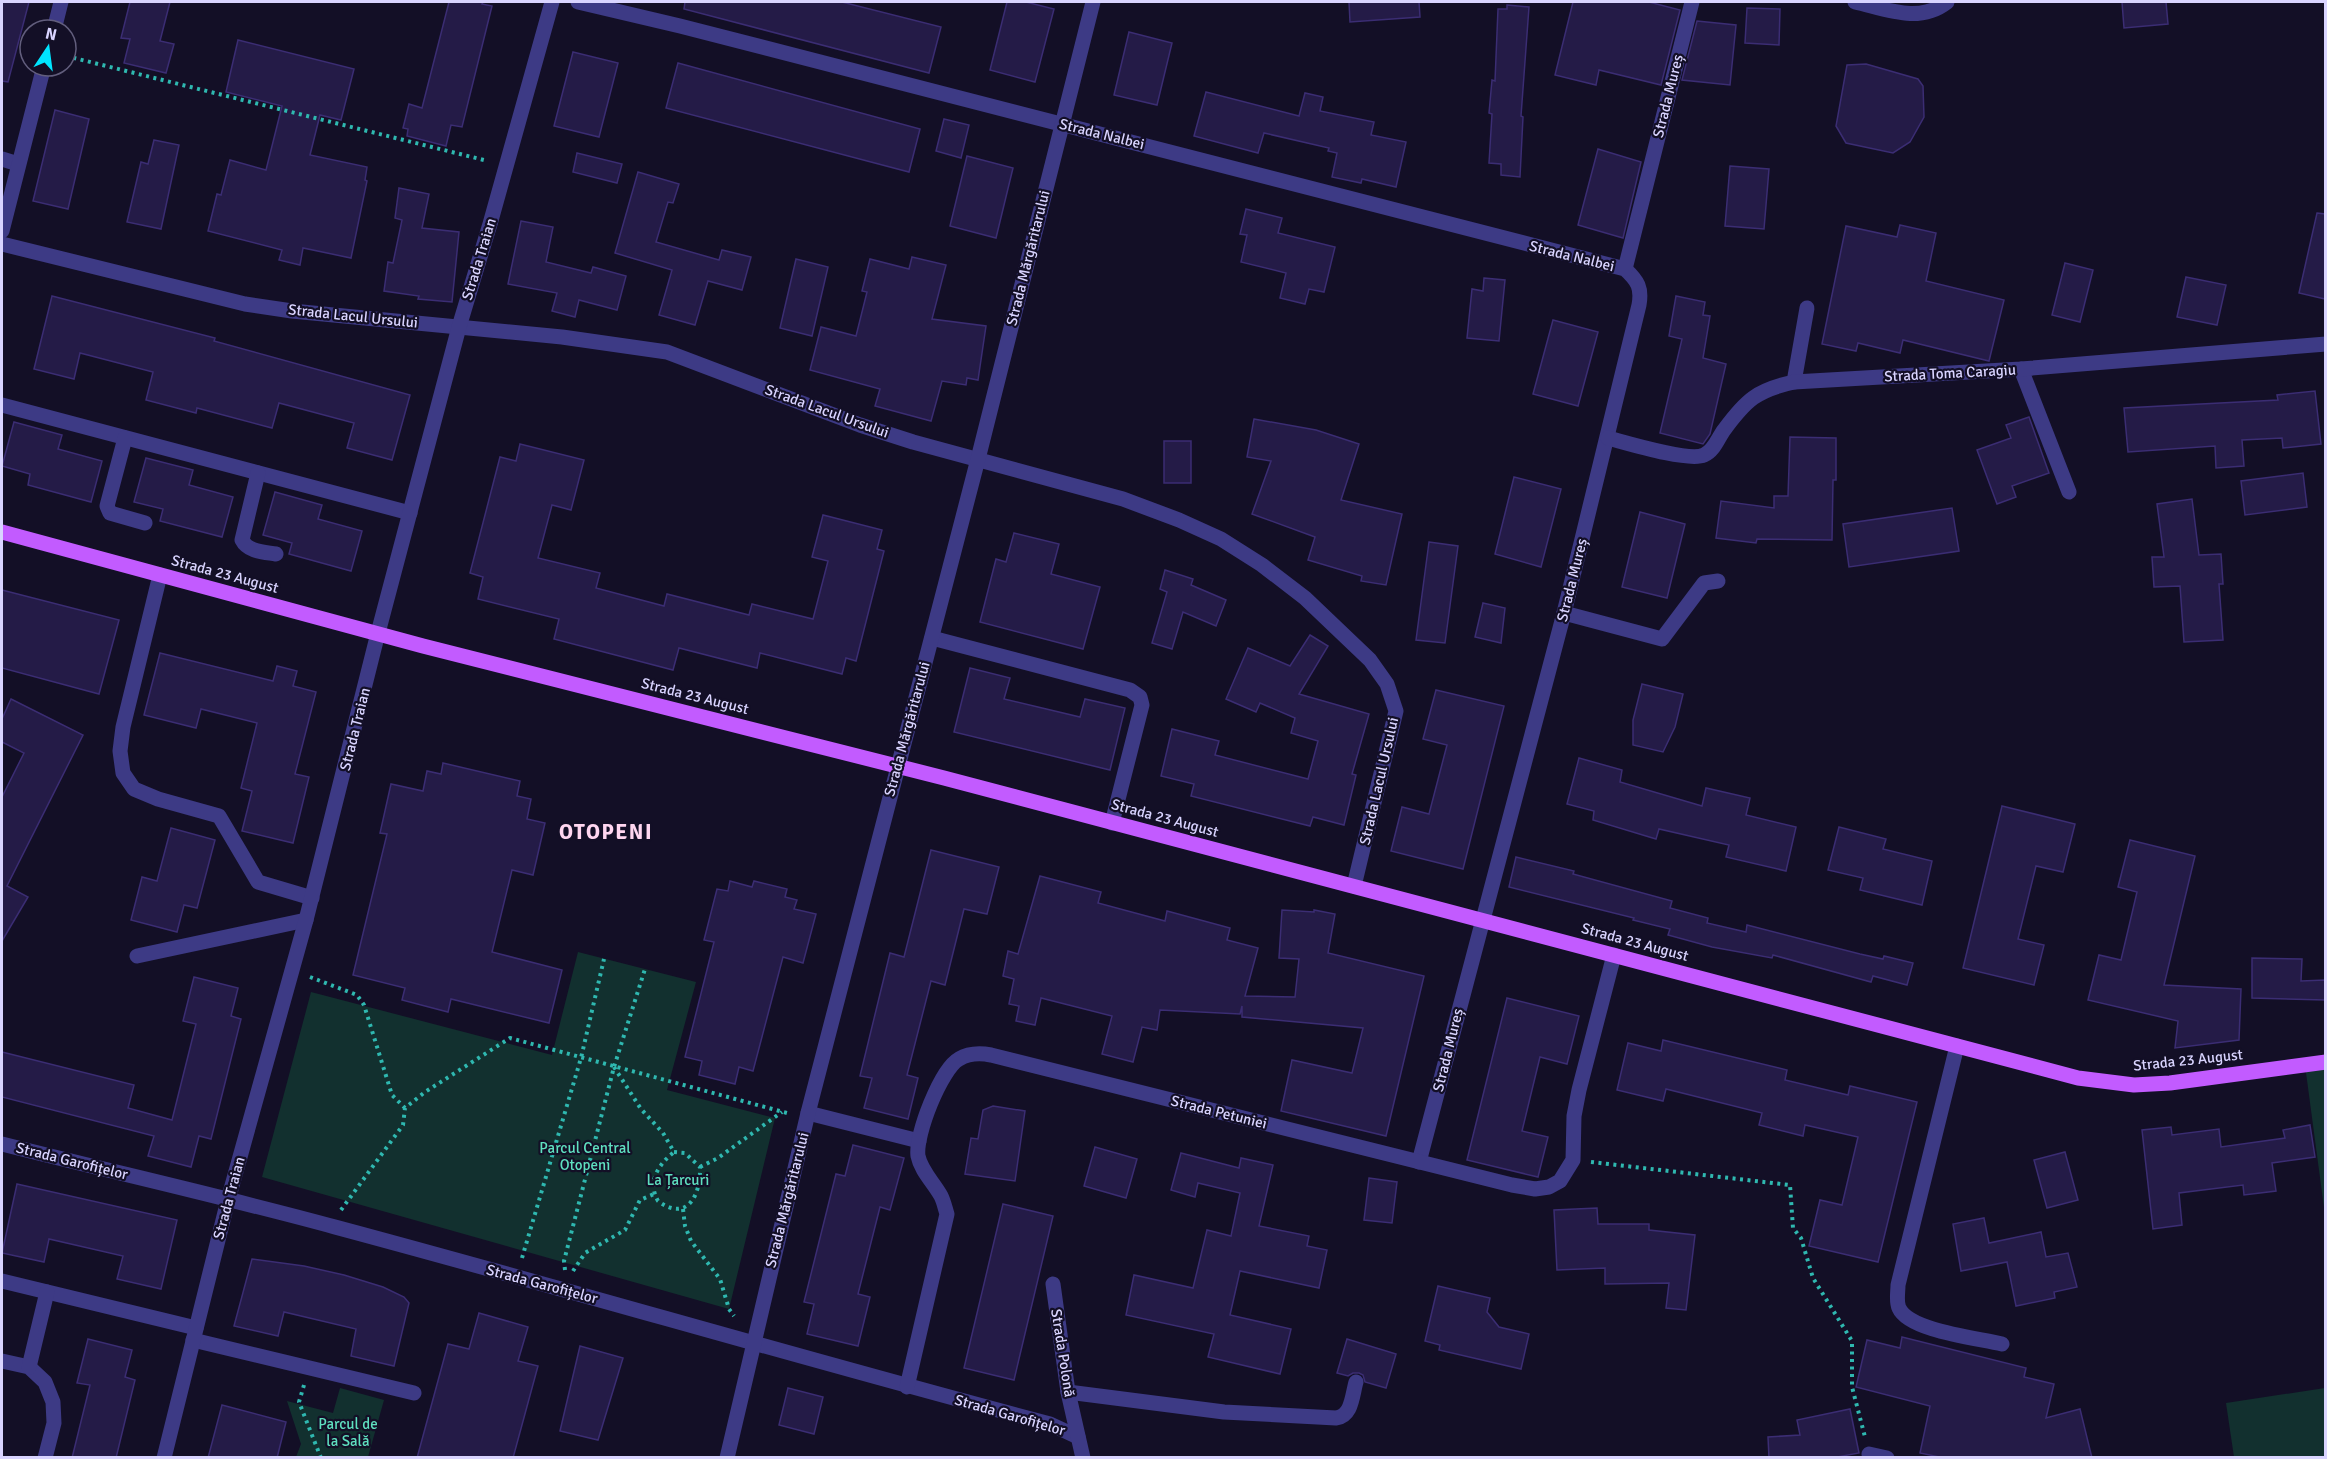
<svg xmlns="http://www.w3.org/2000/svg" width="2327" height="1459" viewBox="0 0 2327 1459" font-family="Signika,sans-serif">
  <rect width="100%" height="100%" fill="#130f26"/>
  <g fill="#12302f">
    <polygon points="578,952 696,982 667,1090 775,1118 729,1309 262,1177 311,992 552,1055"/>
    <polygon points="2325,1062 2325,1215 2305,1065"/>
    <polygon points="340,1388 384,1400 368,1457 296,1457 301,1444 287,1401 333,1413"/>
    <polygon points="2325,1388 2325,1457 2234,1457 2226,1403"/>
  </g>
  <g fill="#241b47" stroke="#3b2d73" stroke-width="1.5">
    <polygon points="2,2 29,2 8,82 2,81"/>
    <polygon points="130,2 170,2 160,41 174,44 166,73 124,63 130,39 121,38"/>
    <polygon points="449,2 483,2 482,4 492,6 462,127 451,125 446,146 407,136 408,129 403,128 409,104 422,108"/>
    <polygon points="685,2 842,2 941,27 929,73 684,9"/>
    <polygon points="1007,2 1026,2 1054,9 1035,82 990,70"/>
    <polygon points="1349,2 1419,2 1420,17 1350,22"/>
    <polygon points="1573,2 1649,2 1680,10 1661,85 1599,70 1596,85 1555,75"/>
    <polygon points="2122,2 2166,2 2168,24 2124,28"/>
    <polygon points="1507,5 1529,7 1521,116 1523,117 1520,177 1501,175 1501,164 1489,163 1492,114 1489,113 1492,80 1495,81 1498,9 1507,9"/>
    <polygon points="1747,8 1780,9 1779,45 1745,43"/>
    <polygon points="1697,21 1736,25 1730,85 1682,80"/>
    <polygon points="1129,32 1172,43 1157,105 1114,95"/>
    <polygon points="238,40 354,69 341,120 320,115 310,155 367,167 365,180 367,181 351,258 303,248 300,265 279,260 282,250 208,231 217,194 221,195 230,160 266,170 282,106 226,92"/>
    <polygon points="573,52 618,63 599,137 554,126"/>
    <polygon points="678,63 920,129 909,172 666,108"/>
    <polygon points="1866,64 1918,79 1923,86 1924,117 1910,142 1893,153 1846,143 1836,126 1847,65"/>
    <polygon points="1206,92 1299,116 1305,93 1323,97 1320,111 1374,122 1371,135 1406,142 1396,187 1362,179 1361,183 1332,177 1337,153 1328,151 1329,148 1264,133 1258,153 1194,136"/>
    <polygon points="55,110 89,119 68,209 33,201"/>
    <polygon points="944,119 969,125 961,158 936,151"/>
    <polygon points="154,140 179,145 161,229 127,222 141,162 148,164"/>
    <polygon points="1598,149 1641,162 1623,238 1578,225"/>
    <polygon points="577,153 622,164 617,183 573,172"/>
    <polygon points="967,156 1013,168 996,238 950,226"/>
    <polygon points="1730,166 1769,169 1764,229 1725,226"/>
    <polygon points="638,172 679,184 673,203 668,202 656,242 719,260 722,250 751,257 742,290 708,281 695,325 659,315 672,270 615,253"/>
    <polygon points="399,188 429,194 422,228 459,232 452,302 418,299 419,296 384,291 388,262 393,263 402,220 395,218"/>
    <polygon points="1246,209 1282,218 1278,233 1335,247 1324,292 1309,289 1305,304 1280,298 1286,273 1241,262 1247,235 1240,234"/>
    <polygon points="2317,213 2325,214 2325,299 2299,293"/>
    <polygon points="521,221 553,227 546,262 591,273 593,267 626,276 617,310 579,300 575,317 552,311 557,293 508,284"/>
    <polygon points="1900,225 1936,233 1926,281 2004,300 1989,361 1903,340 1900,353 1858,343 1856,351 1822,344 1846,226 1897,237"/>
    <polygon points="912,257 946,265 932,319 986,326 978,380 967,378 966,385 942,381 931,421 875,406 880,389 810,370 821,327 856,336 867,292 862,291 870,259 909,269"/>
    <polygon points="796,259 828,267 812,336 780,328"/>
    <polygon points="2065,263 2093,270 2080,322 2052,315"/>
    <polygon points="2186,277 2226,285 2217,325 2177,317"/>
    <polygon points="1484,278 1505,280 1499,341 1467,338 1472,289 1483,291"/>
    <polygon points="52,296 215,338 214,341 410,395 392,460 347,448 354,423 279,403 272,428 197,408 196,413 146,400 153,372 80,353 74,379 34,369"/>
    <polygon points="1676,296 1705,302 1703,315 1710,316 1703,358 1726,364 1710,434 1703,444 1660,433 1682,339 1669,336"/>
    <polygon points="1553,320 1598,332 1578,406 1533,394"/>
    <polygon points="2315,391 2321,444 2283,448 2282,438 2242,440 2244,466 2216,468 2215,446 2128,452 2124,408 2278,400 2277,395"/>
    <polygon points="2029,417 2049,473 2012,486 2016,497 1997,504 1977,450 2011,438 2006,425"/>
    <polygon points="1254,419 1316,430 1359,444 1341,500 1402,514 1386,585 1361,581 1362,576 1308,560 1315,537 1252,514 1271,461 1247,457"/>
    <polygon points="14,422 62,435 58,449 102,461 91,502 28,485 30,474 2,466"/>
    <polygon points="1790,437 1836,438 1836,480 1833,480 1832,540 1757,539 1756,543 1716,538 1721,501 1774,508 1774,496 1788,496"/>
    <rect x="1164" y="441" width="27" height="42"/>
    <polygon points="520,444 584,460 571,510 552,505 538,558 600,573 596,588 664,606 667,594 749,615 752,604 813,619 828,561 812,557 823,515 882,530 877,549 884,551 856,661 846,658 842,674 760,653 757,668 679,648 673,670 554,639 559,619 478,599 483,577 470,573 500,457 516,461"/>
    <polygon points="146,458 193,470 189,485 233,497 222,537 160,521 163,509 134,502"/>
    <polygon points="2303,473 2307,507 2245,515 2241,481"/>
    <polygon points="1514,477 1561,489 1541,567 1495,554"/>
    <polygon points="275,492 322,505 318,519 362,531 351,571 289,554 292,543 263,535"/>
    <polygon points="2192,499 2199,555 2221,554 2223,584 2219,584 2223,640 2184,642 2180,586 2154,587 2152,557 2164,557 2157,504"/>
    <polygon points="1952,508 1959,551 1849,567 1843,524"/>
    <polygon points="1640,512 1685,524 1667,598 1622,587"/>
    <polygon points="1014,533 1059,544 1051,574 1100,587 1083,649 980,622 996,559 1006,562"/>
    <polygon points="1429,542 1458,546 1445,643 1416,640"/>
    <polygon points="1165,570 1193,579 1191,585 1226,600 1216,626 1183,612 1172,649 1152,643 1167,592 1160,589"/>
    <polygon points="2,590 119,620 99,694 2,668"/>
    <polygon points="1483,603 1505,608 1501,643 1475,637"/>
    <polygon points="1310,635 1328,646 1299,694 1369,714 1352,774 1356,775 1344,825 1313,817 1310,826 1191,796 1194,784 1161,776 1172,729 1219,741 1215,755 1308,779 1318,741 1291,733 1295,718 1260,703 1256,712 1226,699 1248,648 1290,666"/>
    <polygon points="160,653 273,681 277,666 297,671 293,686 316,692 295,774 309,777 293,843 242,831 252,791 241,788 257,723 201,709 196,728 144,715"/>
    <polygon points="970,668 1010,678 1004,699 1080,717 1085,699 1125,708 1110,770 954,732"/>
    <polygon points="1642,684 1683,694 1675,727 1663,752 1633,745 1633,720"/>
    <polygon points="1436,690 1504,706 1463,869 1391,851 1402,807 1429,814 1447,745 1423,739"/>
    <polygon points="11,699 83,735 7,886 28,897 2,941 2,797 24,753 2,742 2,719"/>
    <polygon points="1579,758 1622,770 1620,782 1702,806 1706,788 1750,798 1746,815 1796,827 1786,871 1726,857 1729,845 1659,829 1656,839 1593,820 1594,811 1567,804"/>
    <polygon points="443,763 520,781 517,796 531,799 527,819 545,823 533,875 512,870 492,952 562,970 549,1023 451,999 448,1012 402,1000 405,988 353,975 387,834 380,833 391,784 423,791 427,771 441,774"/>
    <polygon points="2002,806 2075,824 2063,872 2036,866 2018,939 2044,945 2034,985 1963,968"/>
    <polygon points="1839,827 1886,839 1883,849 1932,861 1922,905 1860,890 1863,878 1828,870"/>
    <polygon points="171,828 215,840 197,908 184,905 177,932 131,920 142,877 157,881"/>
    <polygon points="2130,840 2195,856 2164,985 2241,989 2239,1040 2175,1048 2178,1021 2088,1000 2099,955 2121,960 2137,892 2118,887"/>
    <polygon points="931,850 999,867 987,914 964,909 945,985 931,981 907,1075 918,1078 908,1119 864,1108 872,1078 860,1076 890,953 904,957"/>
    <polygon points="1516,857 1574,871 1573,874 1672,901 1670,908 1708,918 1707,923 1746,932 1747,925 1860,954 1883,959 1884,956 1913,963 1907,985 1873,976 1871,982 1773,955 1772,958 1712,947 1668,935 1670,929 1633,920 1634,918 1509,887"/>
    <polygon points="1040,876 1101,892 1098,903 1165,921 1167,911 1230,928 1227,940 1258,948 1245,996 1295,997 1299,959 1279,958 1282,910 1314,912 1314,910 1335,914 1328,953 1424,976 1386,1136 1281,1111 1292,1060 1352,1073 1363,1028 1242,1017 1242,1006 1240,1014 1160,1010 1157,1030 1142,1027 1133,1062 1102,1054 1112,1016 1041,998 1035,1025 1016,1021 1019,1006 1009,1004 1014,979 1003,976 1008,951 1018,954"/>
    <polygon points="730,881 752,887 754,881 787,889 785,897 797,900 794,909 816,914 803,963 783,957 753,1071 739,1067 735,1084 699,1075 702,1061 685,1057 714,942 704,940 717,889 728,891"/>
    <polygon points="2252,958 2302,959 2301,981 2325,980 2325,1000 2252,998"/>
    <polygon points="194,977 238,988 231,1016 241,1019 211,1139 199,1136 191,1167 148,1156 154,1136 2,1097 2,1052 134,1085 128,1108 172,1120 196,1024 183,1021"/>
    <polygon points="1507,998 1579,1016 1567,1064 1540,1057 1522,1131 1548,1137 1538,1177 1467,1160"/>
    <polygon points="1663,1040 1787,1070 1785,1080 1848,1095 1850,1086 1917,1102 1878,1262 1809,1246 1820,1200 1842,1205 1858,1137 1805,1125 1803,1136 1759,1125 1762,1113 1666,1089 1663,1101 1617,1090 1628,1043 1661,1051"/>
    <polygon points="993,1106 1025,1111 1015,1181 965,1174 971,1138 978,1139 983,1110"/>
    <polygon points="2310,1125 2315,1157 2272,1163 2276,1191 2244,1195 2243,1185 2179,1193 2182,1225 2153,1229 2142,1130 2171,1127 2172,1135 2219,1129 2221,1147 2285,1138 2283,1130"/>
    <polygon points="853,1145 904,1158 890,1210 880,1207 858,1294 870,1297 858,1346 807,1334 814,1304 804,1302 836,1174 845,1176"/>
    <polygon points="1095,1147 1137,1159 1126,1198 1084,1186"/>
    <polygon points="2065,1152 2078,1200 2047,1208 2034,1160"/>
    <polygon points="1181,1153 1239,1168 1241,1158 1273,1165 1259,1226 1309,1236 1307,1246 1327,1250 1319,1288 1240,1271 1230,1315 1291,1329 1280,1374 1208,1357 1214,1334 1126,1315 1134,1275 1193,1288 1207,1230 1231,1236 1240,1193 1198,1183 1195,1197 1171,1190"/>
    <polygon points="1369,1178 1397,1182 1392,1223 1364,1220"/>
    <polygon points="17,1184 177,1220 161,1289 117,1279 123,1256 49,1239 44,1262 2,1253"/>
    <polygon points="1003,1204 1053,1216 1014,1380 964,1368"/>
    <polygon points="1597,1208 1598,1224 1649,1224 1649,1230 1695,1235 1686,1310 1666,1308 1669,1283 1605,1284 1605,1268 1557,1270 1554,1210"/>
    <polygon points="1984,1218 1989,1243 2041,1232 2046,1257 2068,1253 2077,1287 2054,1292 2055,1298 2016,1306 2007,1262 1961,1271 1953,1224"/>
    <polygon points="252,1259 304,1266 344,1275 383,1287 404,1297 409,1303 394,1366 351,1356 356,1329 284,1312 278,1336 234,1326"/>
    <polygon points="1438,1286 1490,1298 1487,1312 1499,1327 1529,1334 1521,1369 1439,1350 1440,1345 1425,1341"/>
    <polygon points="479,1313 528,1327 518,1361 538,1366 513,1458 417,1458 448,1344 469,1349"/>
    <polygon points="1902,1337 2026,1368 2024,1377 2054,1384 2046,1418 2080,1409 2092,1458 1944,1458 1920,1453 1930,1406 1856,1387 1867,1340 1900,1348"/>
    <polygon points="88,1339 132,1350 125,1377 135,1380 116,1458 72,1458 90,1385 77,1383"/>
    <polygon points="1347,1339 1396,1354 1386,1388 1365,1382 1363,1375 1359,1373 1353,1373 1348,1376 1337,1373"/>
    <polygon points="580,1346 623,1358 598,1440 560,1431"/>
    <polygon points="788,1388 823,1397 814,1434 779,1425"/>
    <polygon points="222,1405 286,1422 277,1458 208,1458"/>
    <polygon points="1850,1409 1859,1453 1832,1458 1769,1458 1768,1437 1800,1435 1797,1420"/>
  </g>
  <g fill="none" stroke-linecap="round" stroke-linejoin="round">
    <g stroke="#2fb8b0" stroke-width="4" stroke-dasharray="3 4.5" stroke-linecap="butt">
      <polyline points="66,56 488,161"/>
      <polyline points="310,977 357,995 364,1005 392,1095 405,1108"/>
      <polyline points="614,1067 641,1109 663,1133 674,1152"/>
      <path d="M674 1152 685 1153 700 1167C701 1194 688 1223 658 1201 647 1182 658 1165 674 1152Z"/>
      <polyline points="1591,1162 1790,1185 1793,1228 1801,1238 1813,1278 1852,1341 1852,1387 1865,1437"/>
      <polyline points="700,1167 718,1158 782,1112"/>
      <polyline points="683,1209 685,1226 691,1241 720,1279 729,1309 734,1316"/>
      <polyline points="341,1210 403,1125 405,1108 425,1092 510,1038 787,1113"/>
      <polyline points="522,1258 581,1058 604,959"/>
      <polyline points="565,1270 564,1261 614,1067 645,969"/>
      <polyline points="573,1271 585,1253 625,1230 640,1200 654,1194"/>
      <polyline points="304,1385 299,1402 321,1458"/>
    </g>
    <g stroke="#3d3a85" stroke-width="15">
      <path d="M578 2 680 26 1625 269C1638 281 1642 288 1639 305L1564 613 1419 1162"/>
      <path d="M1855 2C1886 9 1919 24 1947 2"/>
      <polyline points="54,30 61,2"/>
      <polyline points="2,159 18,164"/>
      <polyline points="2,231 44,66"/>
      <polyline points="2,244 245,304 292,311 562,337 667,352 860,425 913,442 1123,499 1179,520 1221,539 1262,565 1305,598 1370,660 1387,684 1396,711 1354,886"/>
      <polyline points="1625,269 1692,2"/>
      <polyline points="2021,369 2069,492"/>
      <polyline points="1794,382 1807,308"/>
      <polyline points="2,405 410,513"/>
      <polyline points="125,438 107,506 110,513 145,523"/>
      <path d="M1608 438C1627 443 1689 462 1704 455 1714 451 1718 438 1724 430 1746 400 1757 390 1794 382L2021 369 2326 344"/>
      <path d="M258 473 242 540C248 552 264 552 276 554"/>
      <polyline points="160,575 123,727 120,751 123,773 134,789 158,799 219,816 258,882 312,898"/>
      <polyline points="1564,613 1662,639 1704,583 1718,581"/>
      <polyline points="932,638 1130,690 1140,697 1142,705 1112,823"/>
      <polyline points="137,956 306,920"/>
      <path d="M1957 1046 1898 1285C1898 1292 1896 1302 1899 1308 1909 1331 1978 1338 2002 1344"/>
      <polyline points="808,1113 919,1141"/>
      <path d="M2 1144C113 1172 225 1197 335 1227 574 1291 811 1361 1050 1424L1078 1437"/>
      <polyline points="2,1281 196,1328"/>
      <polyline points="1053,1284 1068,1392 1083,1458"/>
      <polyline points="193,1340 414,1393"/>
      <polyline points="2,1361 29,1367 45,1382 53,1402 54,1423 45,1458"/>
      <polyline points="29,1367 47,1292"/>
      <path d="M907 1387 947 1214C945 1208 944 1202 941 1196 934 1183 921 1171 918 1156 915 1135 941 1069 959 1059 969 1053 980 1053 991 1055L1512 1185 1535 1189 1549 1187 1560 1181 1573 1160 1574 1116 1579 1090 1614 955"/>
      <path d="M1068 1392 1224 1412 1336 1418C1352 1416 1352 1396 1356 1382"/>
      <polyline points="164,1458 228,1200 306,920 378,633 459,327 490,224 552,2"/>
      <polyline points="727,1458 808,1113 978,459 1093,2"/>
      <polyline points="1870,1458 1869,1454 1887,1458"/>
    </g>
    <polyline stroke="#c25bff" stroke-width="15" points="2,532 423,646 944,778 2078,1078 2134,1085 2170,1083 2326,1062"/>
  </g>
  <g text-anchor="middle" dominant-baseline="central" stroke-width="4.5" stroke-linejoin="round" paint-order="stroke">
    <g font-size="15" fill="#d9d4ff" stroke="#130f26">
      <text transform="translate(1668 96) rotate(-76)">Strada Mureș</text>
      <text transform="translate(1102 134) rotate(14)">Strada Nalbei</text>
      <text transform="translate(1572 256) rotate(14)">Strada Nalbei</text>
      <text transform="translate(1028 258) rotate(-76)">Strada Mărgăritarului</text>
      <text transform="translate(479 259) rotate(-73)">Strada Traian</text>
      <text transform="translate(353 316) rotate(6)">Strada Lacul Ursului</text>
      <text transform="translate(1950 373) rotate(-3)">Strada Toma Caragiu</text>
      <text transform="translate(827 411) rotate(20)">Strada Lacul Ursului</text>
      <text transform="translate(225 574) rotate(15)">Strada 23 August</text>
      <text transform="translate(1572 580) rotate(-76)">Strada Mureș</text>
      <text transform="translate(695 696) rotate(14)">Strada 23 August</text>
      <text transform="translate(355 729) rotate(-76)">Strada Traian</text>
      <text transform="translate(907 729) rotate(-75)">Strada Mărgăritarului</text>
      <text transform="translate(1379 781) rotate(-77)">Strada Lacul Ursului</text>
      <text transform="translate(1165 818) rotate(15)">Strada 23 August</text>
      <text transform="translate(1635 942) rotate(15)">Strada 23 August</text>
      <text transform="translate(1448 1050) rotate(-76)">Strada Mureș</text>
      <text transform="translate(2188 1060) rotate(-6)">Strada 23 August</text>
      <text transform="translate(1219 1112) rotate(14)">Strada Petuniei</text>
      <text transform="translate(72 1161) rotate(14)">Strada Garofițelor</text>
      <text transform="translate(229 1198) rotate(-75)">Strada Traian</text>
      <text transform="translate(787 1200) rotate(-76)">Strada Mărgăritarului</text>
      <text transform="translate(542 1284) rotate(15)">Strada Garofițelor</text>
      <text transform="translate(1063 1353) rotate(81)">Strada Polonă</text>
      <text transform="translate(1010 1415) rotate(16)">Strada Garofițelor</text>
    </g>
    <g font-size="15" fill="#5fe0c0" stroke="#130f26">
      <text x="585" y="1148">Parcul Central<tspan x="585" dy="17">Otopeni</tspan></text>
      <text x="678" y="1180">La Țarcuri</text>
      <text x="348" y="1424">Parcul de<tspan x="348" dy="17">la Sală</tspan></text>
    </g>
    <g font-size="21" font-weight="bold" letter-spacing="1.5" fill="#ffd6f0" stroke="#130f26">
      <text x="606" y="832">OTOPENI</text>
    </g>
  </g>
  <rect width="2327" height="1459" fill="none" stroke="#d9d4ff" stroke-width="6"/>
  <g transform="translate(48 48) rotate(13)"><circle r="28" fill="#130f26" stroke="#625e7d" stroke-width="1.5"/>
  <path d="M0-4.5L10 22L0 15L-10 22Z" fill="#00e5ff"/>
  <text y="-9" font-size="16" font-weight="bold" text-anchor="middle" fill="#d9d4ff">N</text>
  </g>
</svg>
